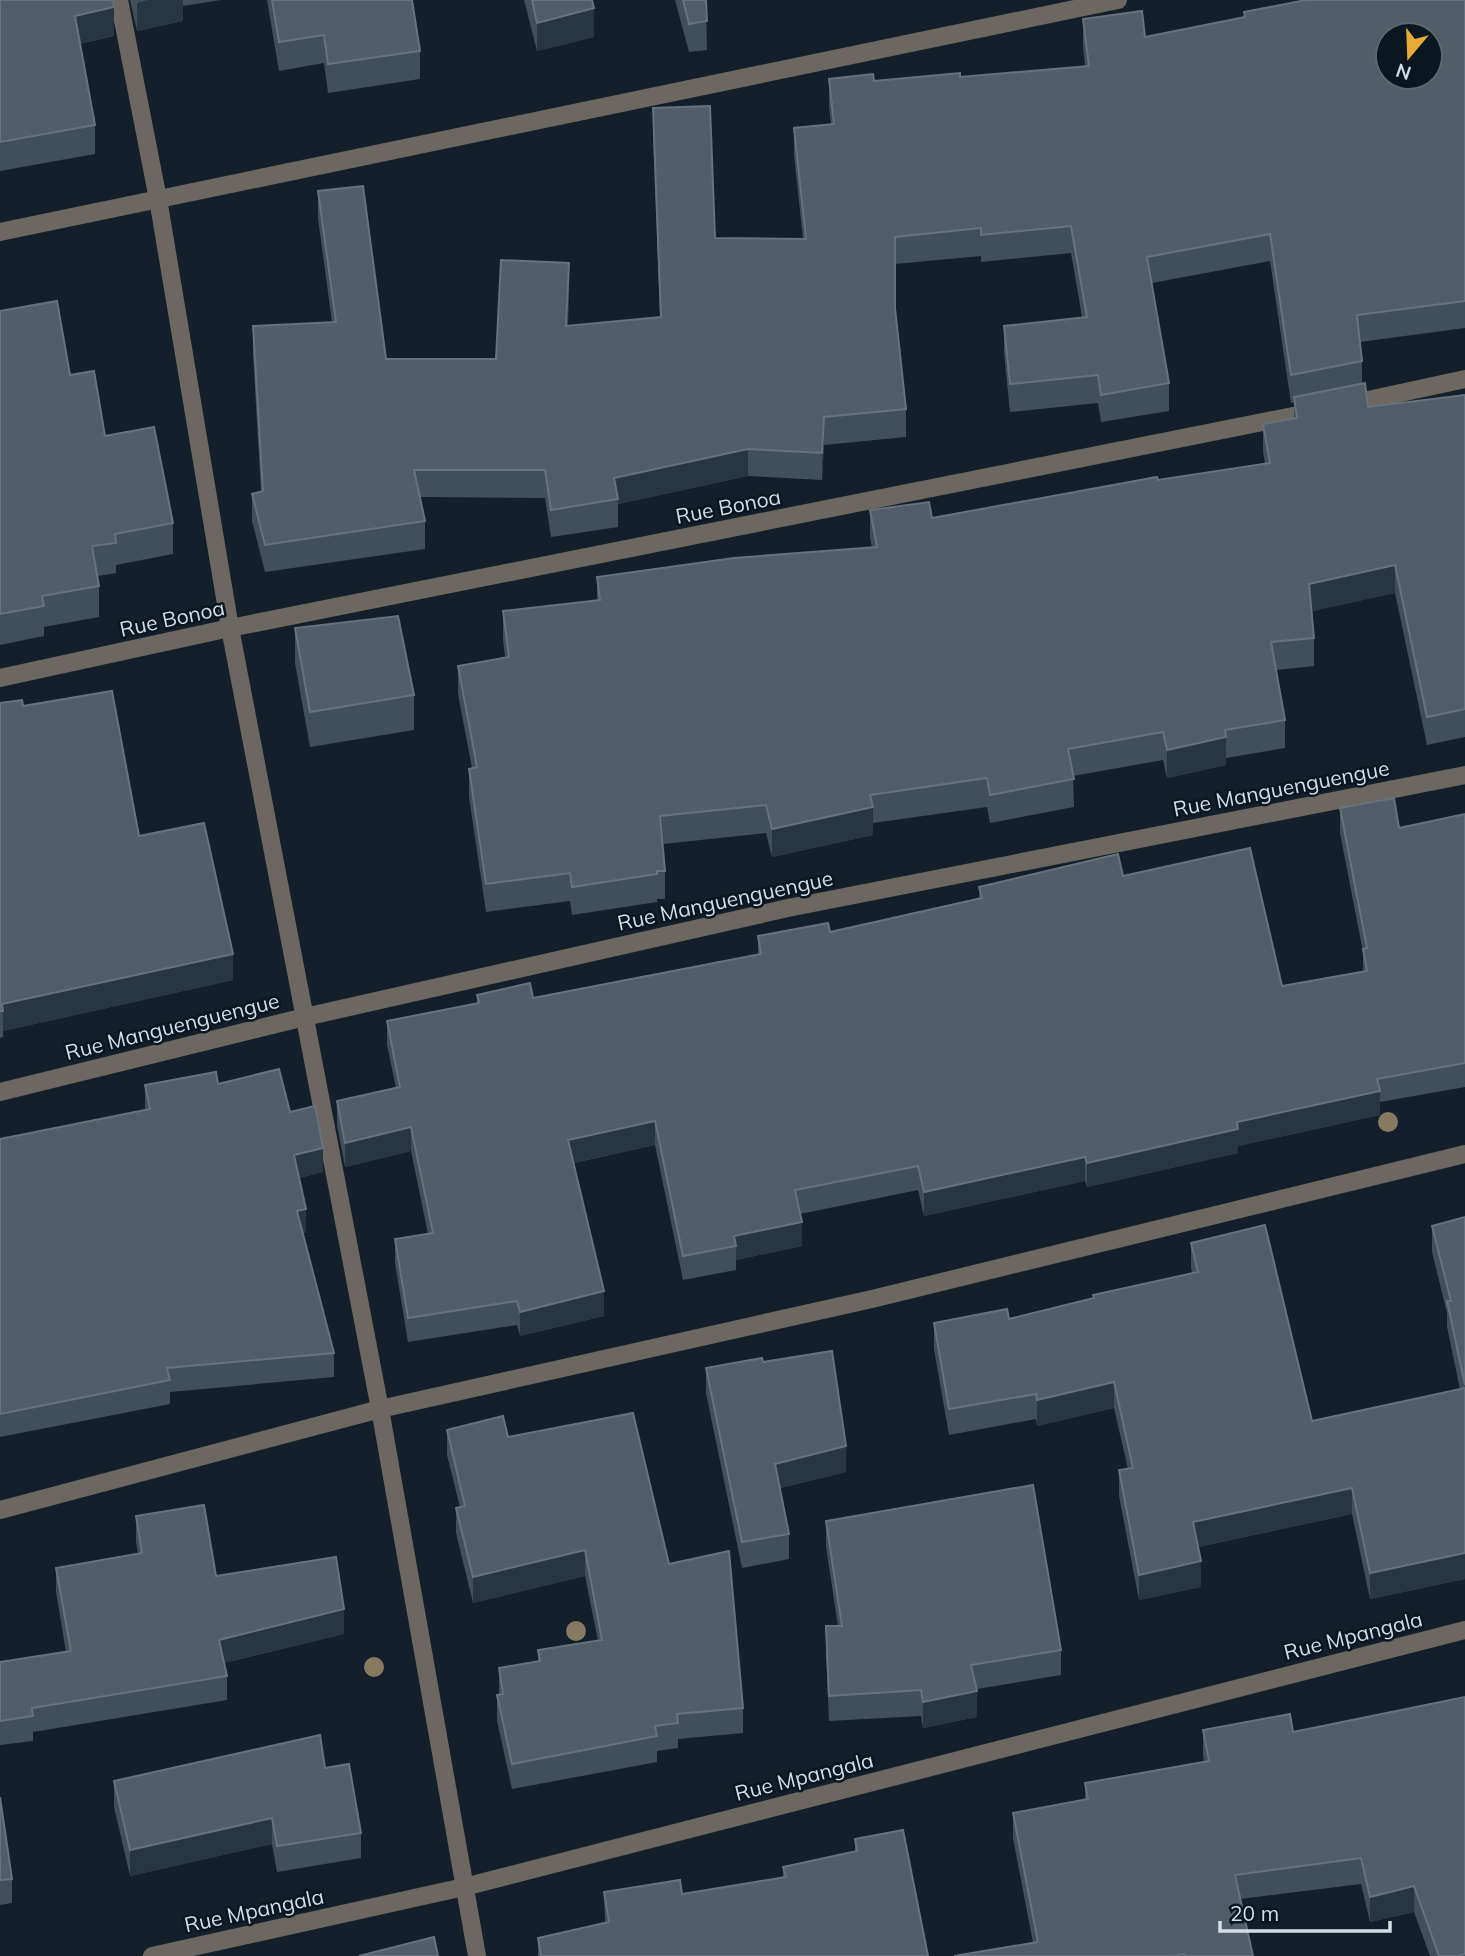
<svg xmlns="http://www.w3.org/2000/svg" width="1465" height="1956" viewBox="0 0 1465 1956" font-family="Mulish,sans-serif">
  <rect width="100%" height="100%" fill="#13202b"/>
  <g fill="none" stroke-linecap="round" stroke-linejoin="round">
    <g stroke="#6c6760" stroke-width="18">
      <polyline points="119,0 158,199 230,628 380,1409 477,1956"/>
      <polyline points="0,232 1118,0"/>
      <polyline points="1345,405 1465,379"/>
      <polyline points="0,678 230,628 1318,411"/>
      <polyline points="0,1092 305,1017 788,908 1465,775"/>
      <polyline points="0,1510 380,1409 872,1299 1465,1154"/>
      <polyline points="152,1956 464,1887 1465,1630"/>
    </g>
  </g>
  <g fill="#887a60">
    <circle cx="1388" cy="1122" r="10"/>
    <circle cx="576" cy="1631" r="10"/>
    <circle cx="374" cy="1667" r="10"/>
  </g>
  <g fill="#414f5a">
    <polygon points="0,0 114,36 80,44 95,125 95,154 0,171"/>
    <polygon points="130,0 221,0 183,6 183,21 137,31"/>
    <polygon points="267,0 412,0 420,51 420,79 328,93 324,63 279,71"/>
    <polygon points="524,0 592,0 594,37 537,51"/>
    <polygon points="675,0 706,0 707,50 689,52"/>
    <polygon points="1465,0 1465,328 1360,342 1362,361 1362,383 1368,407 1465,395 1465,737 1427,745 1395,593 1311,611 1314,638 1314,666 1276,670 1285,720 1285,748 1226,758 1226,765 1167,778 1163,760 1073,776 1074,807 990,823 987,807 873,823 873,835 772,857 766,833 663,844 665,871 665,899 657,899 657,902 572,915 570,901 486,912 469,797 469,769 472,768 458,694 458,666 505,657 503,639 503,611 597,600 597,577 872,547 870,538 870,510 932,518 1158,480 1265,463 1263,452 1263,424 1294,419 1294,402 1291,403 1270,261 1152,283 1169,383 1169,411 1101,422 1098,403 1010,412 1004,353 1004,326 1082,317 1071,253 981,262 981,256 895,264 895,308 906,409 906,437 824,445 822,480 748,476 618,504 618,527 551,537 545,498 420,497 425,521 425,549 265,572 252,521 252,494 261,492 253,354 253,326 332,322 318,219 318,191 386,359 496,359 569,290 568,326 660,317 653,136 653,108 715,238 803,239 794,155 794,128 831,124 829,106 829,79 874,81 960,77 1085,66 1083,46 1083,19 1145,37 1244,18 1244,12"/>
    <polygon points="0,311 70,375 105,436 173,523 173,554 116,565 116,573 98,576 99,586 99,617 44,627 44,636 0,645"/>
    <polygon points="295,628 414,695 414,730 310,747 295,663"/>
    <polygon points="0,703 23,706 139,836 233,980 3,1031 3,1037 0,1038"/>
    <polygon points="1340,808 1399,828 1465,814 1465,1087 1380,1102 1380,1115 1238,1146 1238,1153 1087,1187 1085,1181 924,1216 918,1190 800,1214 802,1246 736,1260 736,1270 683,1280 655,1145 574,1163 604,1316 520,1336 517,1325 408,1342 395,1263 395,1239 428,1234 411,1151 345,1167 337,1125 337,1101 396,1088 387,1045 387,1021 477,1004 477,995 533,998 758,954 758,936 830,932 979,898 979,887 1123,876 1282,986 1363,971 1363,952 1340,833"/>
    <polygon points="218,1084 290,1112 323,1172 299,1178 306,1233 303,1233 334,1353 334,1377 170,1392 170,1404 0,1437 0,1139 145,1110 145,1085"/>
    <polygon points="1465,1217 1465,1579 1370,1599 1352,1514 1198,1547 1201,1587 1139,1600 1119,1496 1119,1470 1128,1469 1114,1408 1037,1426 1036,1419 949,1435 934,1349 934,1323 1009,1319 1093,1298 1093,1295 1192,1273 1191,1268 1191,1243 1312,1421 1460,1389 1447,1327 1447,1313 1432,1252 1432,1226"/>
    <polygon points="763,1362 846,1472 780,1488 789,1534 789,1559 742,1568 706,1393 706,1368"/>
    <polygon points="447,1430 508,1437 669,1564 743,1708 743,1733 678,1739 678,1748 657,1751 657,1762 512,1789 497,1721 497,1695 499,1695 499,1668 538,1662 538,1650 598,1641 585,1576 473,1603 456,1533 456,1508 460,1507 447,1455"/>
    <polygon points="136,1516 216,1576 344,1634 224,1663 227,1676 227,1700 33,1732 33,1741 0,1745 0,1662 66,1652 56,1592 56,1568 138,1554 136,1541"/>
    <polygon points="826,1521 1061,1650 1061,1675 977,1689 977,1717 923,1728 921,1716 829,1721 826,1652 826,1626 838,1626 826,1547"/>
    <polygon points="1465,1697 1465,1956 1430,1956 1414,1912 1370,1922 1361,1884 1240,1899 1253,1956 954,1956 1033,1943 1013,1838 1013,1813 1085,1799 1085,1783 1204,1762 1203,1755 1203,1730 1293,1732"/>
    <polygon points="325,1768 361,1833 361,1858 277,1872 272,1844 130,1876 114,1807 114,1781"/>
    <polygon points="0,1797 12,1879 12,1903 0,1905"/>
    <polygon points="855,1839 928,1956 538,1956 538,1938 605,1923 604,1892 682,1894 783,1877 783,1867 855,1852"/>
  </g>
  <g fill="#283641">
    <polygon points="148,0 183,0 183,21 137,31 137,3"/>
    <polygon points="114,7 114,36 75,45 75,16"/>
    <polygon points="594,8 594,37 537,51 537,23"/>
    <polygon points="569,263 569,290 566,353 566,326"/>
    <polygon points="824,417 824,445 822,480 822,453"/>
    <polygon points="748,449 748,476 618,504 614,478"/>
    <polygon points="1395,565 1395,593 1309,612 1309,584"/>
    <polygon points="1226,737 1226,765 1167,778 1167,750"/>
    <polygon points="873,807 873,835 772,857 772,829"/>
    <polygon points="233,954 233,980 3,1031 3,1011 2,1004"/>
    <polygon points="1380,1091 1380,1115 1238,1146 1238,1153 1087,1187 1087,1163 1237,1122"/>
    <polygon points="655,1121 655,1145 568,1164 568,1140"/>
    <polygon points="411,1127 411,1151 345,1167 345,1143"/>
    <polygon points="323,1148 323,1172 294,1179 294,1155"/>
    <polygon points="1085,1157 1085,1181 924,1216 924,1192"/>
    <polygon points="306,1209 306,1233 297,1235 297,1211"/>
    <polygon points="802,1222 802,1246 736,1260 736,1246 734,1236"/>
    <polygon points="604,1291 604,1316 520,1336 520,1312"/>
    <polygon points="1114,1382 1114,1408 1037,1426 1037,1400"/>
    <polygon points="846,1446 846,1472 775,1489 775,1464"/>
    <polygon points="1352,1488 1352,1514 1193,1548 1193,1522"/>
    <polygon points="585,1550 585,1576 473,1603 473,1577"/>
    <polygon points="1465,1553 1465,1579 1370,1599 1370,1573"/>
    <polygon points="1201,1561 1201,1587 1139,1600 1139,1575"/>
    <polygon points="344,1609 344,1634 219,1664 219,1640"/>
    <polygon points="977,1691 977,1717 923,1728 923,1702"/>
    <polygon points="272,1818 272,1844 130,1876 130,1850"/>
    <polygon points="1414,1886 1414,1912 1370,1922 1370,1897"/>
  </g>
  <g fill="#515e69" stroke="#66727d" stroke-width="2" fill-rule="evenodd">
    <polygon points="0,0 113,0 114,7 75,16 95,125 0,142"/>
    <polygon points="272,0 412,0 420,51 328,64 324,35 279,42"/>
    <polygon points="532,0 592,0 594,8 537,23"/>
    <polygon points="683,0 706,0 707,21 689,24"/>
    <path d="M1306 0H1465V301L1357 315 1362 361 1291 375 1270 234 1147 257 1169 383 1101 395 1098 375 1010 384 1004 326 1087 317 1071 226 981 235V228L895 237V308L906 409 824 417 822 453 748 449 614 478 618 499 551 510 545 470H414L425 521 265 545 252 494 263 491 253 326 336 322 318 191 363 186 386 359H496L501 260 569 263 566 326 661 317 653 108 710 106 715 238 806 239 794 128 834 124 829 79 873 74 874 81 960 73V77L1089 66 1083 19 1142 11 1145 37 1245 17 1244 12ZM1388 35H1430V77H1388Z"/>
    <polygon points="57,301 70,375 94,371 105,436 154,427 173,523 115,534 116,543 92,546 99,586 42,596 44,606 0,614 0,311"/>
    <polygon points="1365,383 1368,407 1465,395 1465,709 1427,717 1395,565 1309,584 1314,638 1271,642 1285,720 1225,730 1226,737 1167,750 1163,732 1068,749 1074,779 990,795 987,778 870,795 873,807 772,829 766,805 660,816 665,871 657,871 657,874 572,887 570,873 486,884 469,769 477,767 458,666 509,657 503,611 600,600 597,577 734,558 877,547 870,510 929,502 932,518 1157,477 1158,480 1270,463 1263,424 1297,418 1294,397"/>
    <polygon points="398,616 414,695 310,712 295,628"/>
    <polygon points="112,691 139,836 204,823 233,954 2,1004 3,1011 0,1011 0,703 22,700 23,706"/>
    <polygon points="1394,798 1399,828 1465,814 1465,1063 1377,1079 1380,1091 1237,1122 1238,1129 1087,1163 1085,1157 924,1192 918,1166 795,1190 802,1222 734,1236 736,1246 683,1256 655,1121 568,1140 604,1291 520,1312 517,1301 408,1318 395,1239 433,1233 411,1127 345,1143 337,1101 400,1087 387,1021 479,1003 477,995 530,983 533,998 761,954 758,936 828,923 830,932 982,898 979,887 1118,854 1123,876 1250,848 1282,986 1367,971 1363,949 1367,948 1340,808"/>
    <polygon points="279,1069 290,1112 315,1106 323,1148 294,1155 306,1209 297,1211 334,1353 167,1368 170,1380 0,1414 0,1139 150,1109 145,1085 216,1072 218,1084"/>
    <polygon points="1465,1217 1465,1385 1447,1301 1451,1301 1432,1226"/>
    <polygon points="1265,1225 1312,1421 1465,1388 1465,1553 1370,1573 1352,1488 1193,1522 1201,1561 1139,1575 1119,1470 1133,1468 1114,1382 1037,1400 1036,1394 949,1409 934,1323 1007,1309 1009,1319 1094,1298 1093,1295 1198,1272 1191,1243"/>
    <polygon points="832,1351 846,1446 775,1464 789,1534 742,1542 706,1368 762,1358 763,1362"/>
    <polygon points="633,1413 669,1564 729,1551 743,1708 677,1714 678,1723 655,1726 657,1736 512,1764 497,1695 503,1694 499,1668 540,1661 538,1650 602,1640 585,1550 473,1577 456,1508 465,1506 447,1430 503,1416 508,1437"/>
    <polygon points="1033,1485 1061,1650 971,1665 977,1691 923,1702 921,1690 829,1696 826,1626 842,1626 826,1521"/>
    <polygon points="204,1505 216,1576 336,1557 344,1609 219,1640 227,1676 32,1708 33,1716 0,1721 0,1662 71,1651 56,1568 142,1553 136,1516"/>
    <polygon points="1465,1697 1465,1954 1458,1956 1439,1956 1414,1886 1370,1897 1361,1858 1235,1875 1253,1956 1185,1956 1184,1954 1173,1956 954,1956 1038,1942 1013,1813 1088,1799 1085,1783 1209,1761 1203,1730 1290,1714 1293,1732"/>
    <polygon points="320,1735 325,1768 349,1764 361,1833 277,1846 272,1818 130,1850 114,1781"/>
    <polygon points="0,1797 12,1879 0,1880"/>
    <polygon points="903,1830 928,1956 541,1956 538,1938 609,1922 604,1892 680,1880 682,1894 786,1877 783,1867 857,1851 855,1839"/>
    <polygon points="434,1937 438,1956 359,1956"/>
  </g>
  <g text-anchor="middle" dominant-baseline="central" stroke-width="5" stroke-linejoin="round" paint-order="stroke">
    <g font-size="21" fill="#d5dde5" stroke="#0a1721">
      <text transform="translate(728 506) rotate(-11)">Rue Bonoa</text>
      <text transform="translate(172 618) rotate(-12)">Rue Bonoa</text>
      <text transform="translate(1281 788) rotate(-11)">Rue Manguenguengue</text>
      <text transform="translate(725 900) rotate(-12)">Rue Manguenguengue</text>
      <text transform="translate(172 1026) rotate(-14)">Rue Manguenguengue</text>
      <text transform="translate(1353 1635) rotate(-14)">Rue Mpangala</text>
      <text transform="translate(804 1776) rotate(-14)">Rue Mpangala</text>
      <text transform="translate(254 1910) rotate(-12)">Rue Mpangala</text>
    </g>
  </g>
  <g transform="translate(1409 56) rotate(199)"><circle r="33" fill="#0a1721" stroke="#5b666f" stroke-width="2"/>
  <path d="M0-5L12 26L0 18L-12 26Z" fill="#e8ab37"/>
  <text y="-10" font-size="19" font-weight="bold" text-anchor="middle" fill="#d5dde5">N</text>
  </g>
  <path d="M1220 1921v10h170v-10" fill="none" stroke="#d5dde5" stroke-width="3.5"/>
  <text x="1230" y="1921" font-size="21" fill="#d5dde5" stroke="#0a1721" stroke-width="5" paint-order="stroke">20 m</text>
</svg>
